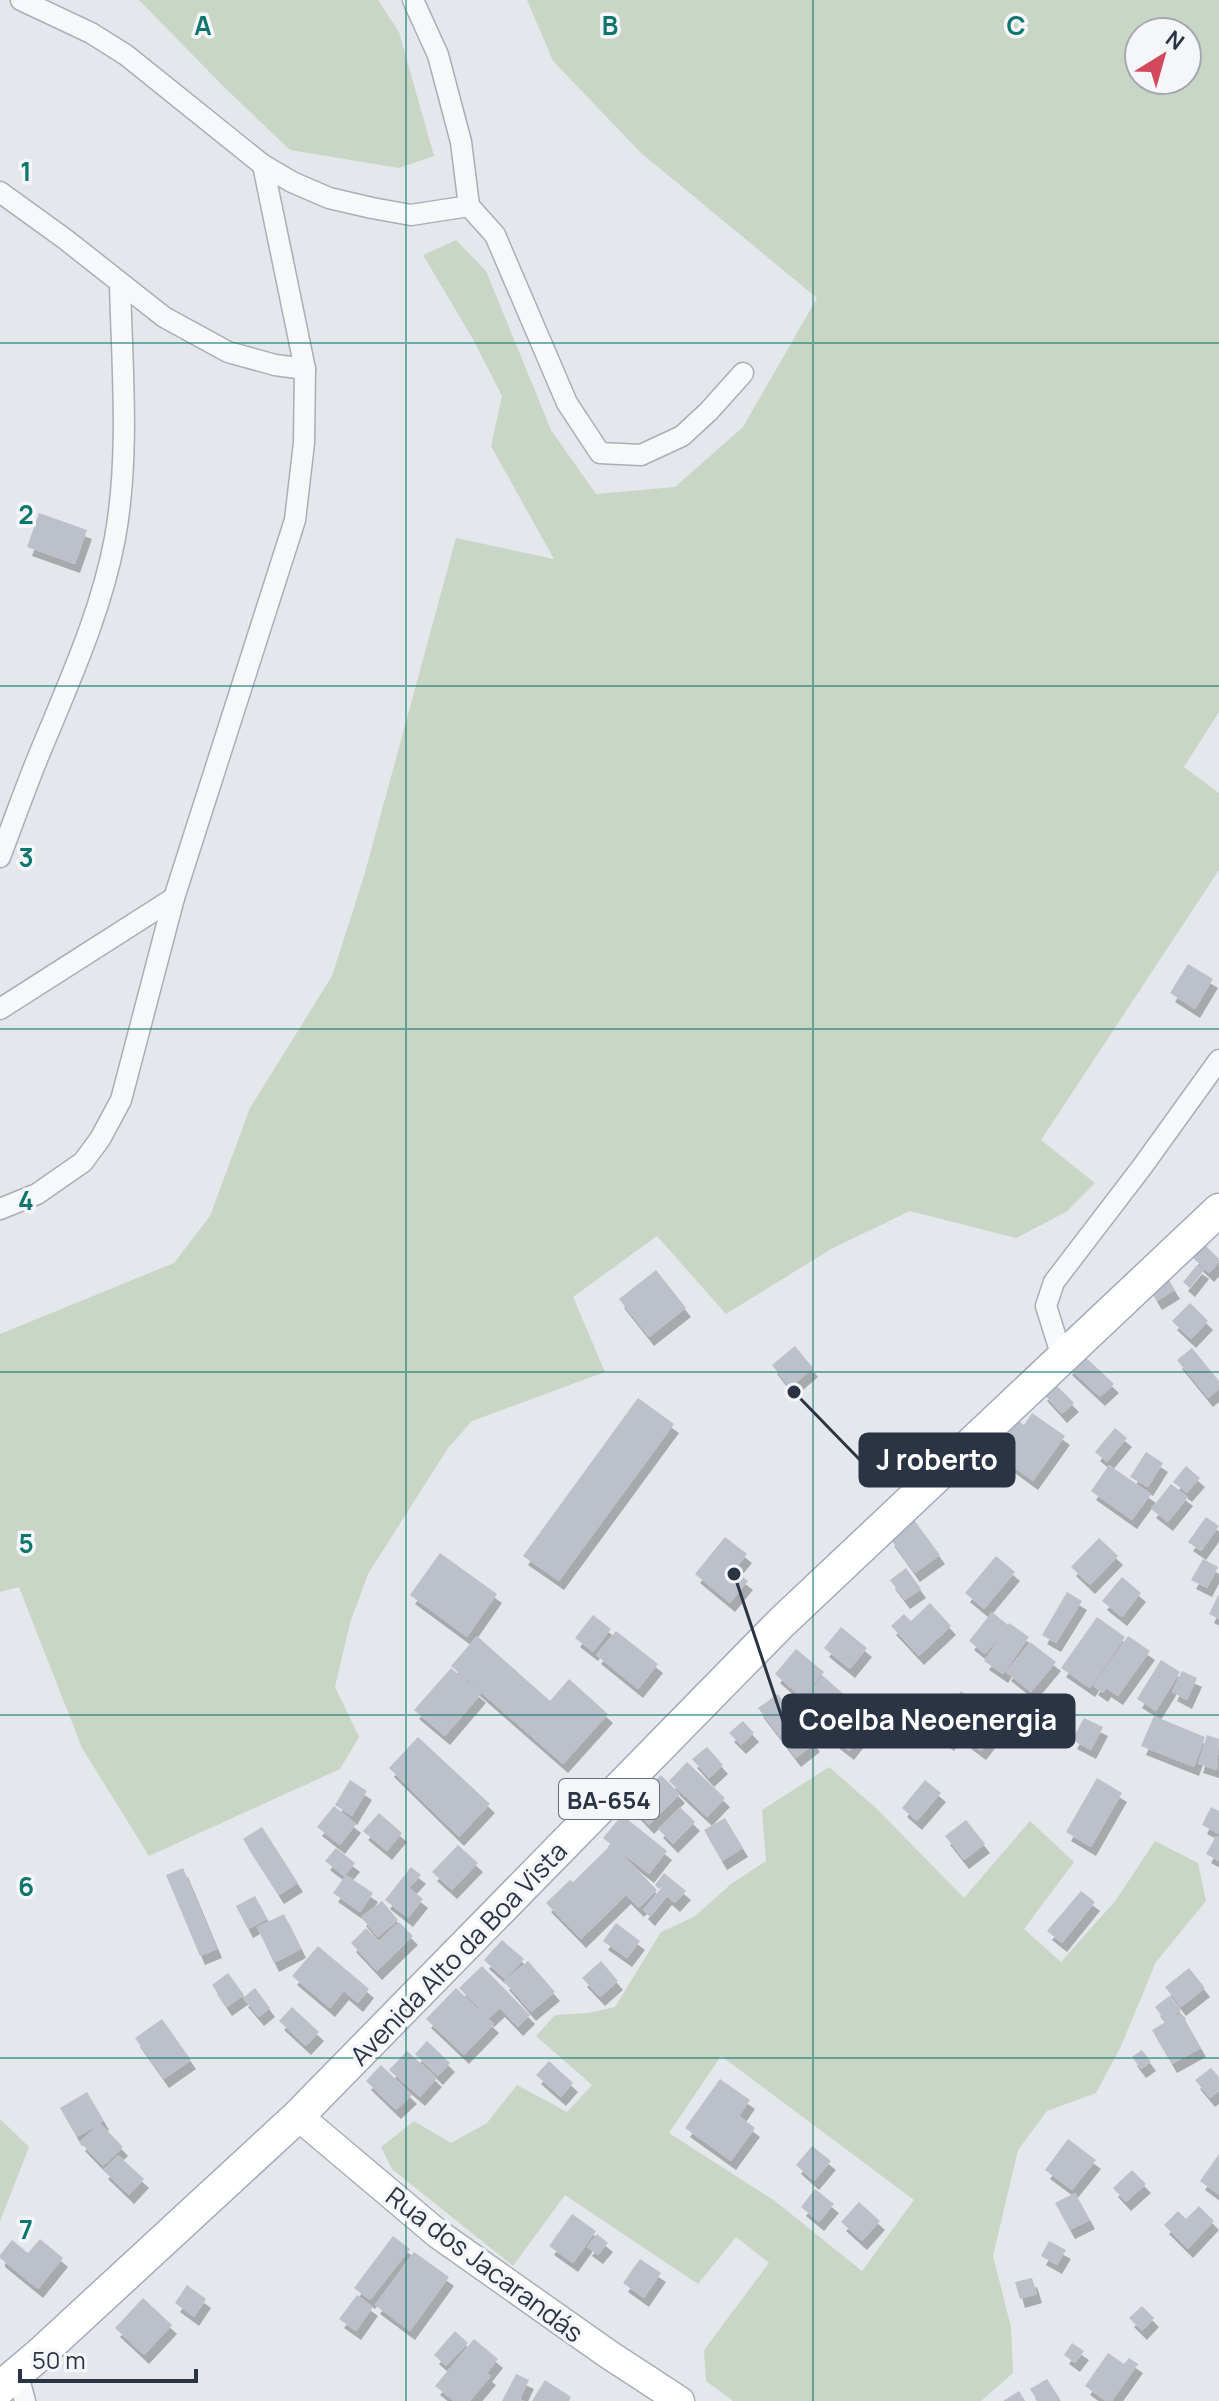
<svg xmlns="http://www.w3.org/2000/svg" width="1219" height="2401" viewBox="0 0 1219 2401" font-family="Manrope,sans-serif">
  <defs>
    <filter id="shadow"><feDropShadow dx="5" dy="9" stdDeviation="0" flood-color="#0004"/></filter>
  </defs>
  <rect width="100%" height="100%" fill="#e4e7ec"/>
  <g fill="#c9d6c5" fill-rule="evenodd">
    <polygon points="139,0 378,0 399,32 434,156 399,168 290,150 225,88"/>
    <path d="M527 0H1219V712L1184 767 1219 793V870L1041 1140 1095 1183 1066 1212 1016 1238 910 1211 831 1249 726 1314 657 1236 573 1297 605 1372 472 1421 448 1448 368 1574 350 1623 335 1687 359 1737 340 1769 149 1856 82 1748 19 1587 0 1592V1334L174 1263 210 1216 250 1108 332 976 364 876 456 538 554 559 491 446 502 396 474 341 423 255 456 240 486 271 551 430 596 494 675 487 743 427 817 298 641 153 553 61ZM1139 32H1187V80H1139Z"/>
    <path d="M829 1767 876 1808 964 1898 1030 1821 1074 1862 1024 1929 1061 1962 1116 1900 1155 1841 1198 1863 1206 1901 1156 1962 1121 2046 1096 2093 1047 2111 1018 2150 993 2256 1011 2327 1013 2373 981 2401H733L706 2381 704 2350 769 2263 736 2237 698 2284 565 2195 513 2266 392 2169 381 2147 414 2121 451 2143 487 2123 517 2085 567 2112 592 2085 536 2036 555 2015 589 2013 615 2007 661 1932 694 1917 731 1884 766 1861 762 1810ZM721 2056 914 2200 862 2271 775 2201 669 2133Z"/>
    <polygon points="0,2119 29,2147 0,2221"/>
  </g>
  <g fill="#bbc0ca" filter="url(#shadow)">
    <polygon points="39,513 87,530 75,564 27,547"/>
    <polygon points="1188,964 1213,979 1195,1009 1170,993"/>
    <polygon points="1204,1244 1219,1259 1219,1262 1209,1273 1192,1257"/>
    <polygon points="1197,1265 1204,1270 1190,1288 1183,1282"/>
    <polygon points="656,1270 686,1308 649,1337 619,1299"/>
    <polygon points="1165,1274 1175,1290 1157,1301 1148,1286"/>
    <polygon points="1190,1303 1208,1321 1191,1339 1172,1321"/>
    <polygon points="795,1346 813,1368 790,1388 772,1365"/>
    <polygon points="1192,1348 1219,1381 1219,1389 1208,1398 1177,1360"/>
    <polygon points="1080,1352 1114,1384 1100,1397 1067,1366"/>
    <polygon points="1053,1382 1074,1403 1062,1414 1042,1392"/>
    <polygon points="638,1398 674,1424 559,1581 523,1556"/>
    <polygon points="1008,1413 1024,1425 1032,1413 1065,1436 1033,1481 985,1446"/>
    <polygon points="1115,1428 1127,1438 1107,1462 1095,1452"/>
    <polygon points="1146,1452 1163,1463 1148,1487 1130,1477"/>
    <polygon points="1109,1465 1151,1494 1132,1520 1091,1491"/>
    <polygon points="1186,1466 1200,1478 1187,1493 1173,1482"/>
    <polygon points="1171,1484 1188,1497 1168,1522 1151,1509"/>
    <polygon points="1206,1517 1219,1526 1201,1551 1188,1542"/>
    <polygon points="914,1520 940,1555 915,1573 889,1537"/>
    <polygon points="725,1537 747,1554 734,1570 748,1581 730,1603 695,1574"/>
    <polygon points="1099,1538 1118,1556 1090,1585 1071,1567"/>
    <polygon points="440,1553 497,1594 467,1637 410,1595"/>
    <polygon points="996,1556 1015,1572 984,1609 965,1593"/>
    <polygon points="1203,1559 1218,1567 1207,1588 1191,1580"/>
    <polygon points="906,1568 921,1589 905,1600 890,1580"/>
    <polygon points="1122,1577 1141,1593 1122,1617 1102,1601"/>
    <polygon points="1067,1592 1082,1601 1056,1643 1042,1635"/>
    <polygon points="1219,1594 1219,1619 1209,1614"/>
    <polygon points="930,1603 951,1626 919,1656 891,1626 904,1614 911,1621"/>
    <polygon points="992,1612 1008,1625 1009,1623 1029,1637 1003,1674 984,1661 1004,1631 985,1654 969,1641"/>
    <polygon points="593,1615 611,1629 593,1652 575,1638"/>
    <polygon points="1097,1617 1125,1637 1090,1688 1061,1668"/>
    <polygon points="841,1627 867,1648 850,1669 824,1648"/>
    <polygon points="616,1631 658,1664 638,1689 596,1655"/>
    <polygon points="477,1636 550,1701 569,1679 608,1714 563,1764 451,1666"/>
    <polygon points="1128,1636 1150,1651 1118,1696 1106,1688 1103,1693 1093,1686"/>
    <polygon points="1030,1642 1056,1662 1031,1692 1006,1672"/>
    <polygon points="796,1649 824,1672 802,1698 775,1674"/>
    <polygon points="1161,1660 1180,1672 1156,1711 1137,1699"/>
    <polygon points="451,1668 481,1694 445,1736 414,1710"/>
    <polygon points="1182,1671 1197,1678 1187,1700 1172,1692"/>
    <polygon points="823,1676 847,1697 825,1722 801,1701"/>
    <polygon points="961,1691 976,1703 949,1742 933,1730"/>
    <polygon points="778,1694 815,1743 796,1758 758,1708"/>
    <polygon points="846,1699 873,1720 849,1751 822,1730"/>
    <polygon points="980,1705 1003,1723 981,1751 958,1734"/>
    <polygon points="1154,1716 1205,1737 1194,1767 1141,1746"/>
    <polygon points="1084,1718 1103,1727 1091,1750 1072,1740"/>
    <polygon points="743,1721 754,1733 741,1745 729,1733"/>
    <polygon points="1207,1735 1219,1739 1217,1770 1198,1764"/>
    <polygon points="418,1737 490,1804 459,1837 389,1768"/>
    <polygon points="707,1747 723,1765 709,1778 692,1759"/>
    <polygon points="687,1762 725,1798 707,1817 669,1781"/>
    <polygon points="661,1775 680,1794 649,1825 630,1805"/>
    <polygon points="1097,1778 1122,1793 1091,1847 1066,1832"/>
    <polygon points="350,1780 367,1791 352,1816 335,1805"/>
    <polygon points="925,1780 941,1793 917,1821 902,1808"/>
    <polygon points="334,1806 356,1824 340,1845 317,1827"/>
    <polygon points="680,1807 695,1822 673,1844 658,1829"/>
    <polygon points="1211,1807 1219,1811 1219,1834 1202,1825"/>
    <polygon points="379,1813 402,1833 387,1851 363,1831"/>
    <polygon points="622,1815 667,1851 649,1874 603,1838"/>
    <polygon points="725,1818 743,1848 722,1861 704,1830"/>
    <polygon points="966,1820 985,1844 964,1860 945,1836"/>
    <polygon points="262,1827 298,1883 279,1895 243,1839"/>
    <polygon points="1216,1836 1219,1837 1219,1861 1206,1854"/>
    <polygon points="612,1844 657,1890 639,1908 626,1895 581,1939 546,1903 570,1880 573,1882"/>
    <polygon points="458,1845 478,1863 452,1890 432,1872"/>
    <polygon points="336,1848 355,1863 344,1876 325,1861"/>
    <polygon points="411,1867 421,1875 409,1888 423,1899 408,1918 385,1900"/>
    <polygon points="183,1868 217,1949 200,1956 166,1875"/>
    <polygon points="664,1873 686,1891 675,1903 667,1896 650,1917 643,1910 663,1886 659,1889 655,1885"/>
    <polygon points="346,1875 373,1893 360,1912 333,1893"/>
    <polygon points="1081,1891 1095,1902 1062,1943 1047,1931"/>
    <polygon points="255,1896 267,1919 248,1929 236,1906"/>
    <polygon points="382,1901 398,1920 378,1937 361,1917"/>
    <polygon points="284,1914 301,1949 274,1963 257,1927"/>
    <polygon points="399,1922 413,1936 377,1971 351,1943 366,1928 379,1941"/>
    <polygon points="616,1923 640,1941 627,1958 603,1941"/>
    <polygon points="502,1940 524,1959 505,1979 484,1960"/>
    <polygon points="318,1946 369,1989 358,2003 344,1991 330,2008 292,1976"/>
    <polygon points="528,1961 555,1992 531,2012 504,1981"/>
    <polygon points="601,1961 618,1981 600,1997 582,1978"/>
    <polygon points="482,1966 530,2015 518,2027 500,2008 489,2018 459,1988"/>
    <polygon points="1189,1968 1205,1988 1181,2007 1165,1987"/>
    <polygon points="228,1973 244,1995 227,2007 212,1985"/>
    <polygon points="255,1988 270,2008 259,2017 243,1998"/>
    <polygon points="456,1988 494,2024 464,2055 426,2019"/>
    <polygon points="1169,1996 1181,2010 1166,2022 1155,2007"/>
    <polygon points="292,2007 319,2032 306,2046 279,2021"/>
    <polygon points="1181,2013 1201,2048 1172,2064 1152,2030"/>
    <polygon points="162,2019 191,2060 164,2079 135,2038"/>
    <polygon points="427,2041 450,2063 438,2076 415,2054"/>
    <polygon points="1142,2050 1151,2062 1141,2069 1132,2057"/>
    <polygon points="407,2051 437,2078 420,2097 389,2070"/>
    <polygon points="549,2061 573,2083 561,2097 536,2075"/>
    <polygon points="381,2065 412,2095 396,2110 366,2081"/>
    <polygon points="1211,2068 1219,2077 1219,2091 1210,2098 1195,2080"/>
    <polygon points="720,2079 750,2100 739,2116 755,2128 731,2161 685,2128"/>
    <polygon points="87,2092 104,2121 100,2123 123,2147 103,2166 80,2142 98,2125 77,2137 60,2108"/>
    <polygon points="1068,2139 1096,2160 1072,2190 1045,2170"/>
    <polygon points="812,2146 831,2161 814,2181 796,2165"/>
    <polygon points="1219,2154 1219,2195 1200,2181"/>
    <polygon points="118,2155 144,2179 129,2195 103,2170"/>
    <polygon points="1132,2170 1146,2184 1126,2202 1113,2188"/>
    <polygon points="815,2189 834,2204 819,2222 801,2207"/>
    <polygon points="1075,2193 1090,2220 1070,2230 1055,2203"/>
    <polygon points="859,2202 880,2221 862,2241 841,2222"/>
    <polygon points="1199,2206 1214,2221 1188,2249 1164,2225 1178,2211 1186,2219"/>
    <polygon points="572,2214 596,2231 573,2263 549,2246"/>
    <polygon points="597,2234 608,2243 598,2255 587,2247"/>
    <polygon points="393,2236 410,2249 370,2300 354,2288"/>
    <polygon points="40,2239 63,2258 38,2289 0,2258 0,2255 12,2240 28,2253"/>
    <polygon points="1049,2241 1066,2250 1057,2265 1041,2256"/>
    <polygon points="414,2252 449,2277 410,2331 375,2305"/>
    <polygon points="640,2259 661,2273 644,2298 623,2283"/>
    <polygon points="1032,2278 1037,2294 1020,2299 1015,2282"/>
    <polygon points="187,2285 206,2299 194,2317 175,2303"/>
    <polygon points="357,2295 373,2307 356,2331 339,2319"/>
    <polygon points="143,2298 172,2325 144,2355 115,2328"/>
    <polygon points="1142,2306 1154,2318 1142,2331 1129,2318"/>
    <polygon points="455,2331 468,2343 446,2366 434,2355"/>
    <polygon points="474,2339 498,2359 487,2373 491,2376 470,2401 454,2401 435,2386"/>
    <polygon points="1072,2343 1084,2351 1075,2363 1064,2355"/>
    <polygon points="1108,2353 1124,2364 1129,2358 1138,2364 1112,2401 1106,2401 1085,2386"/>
    <polygon points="516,2374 529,2380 520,2399 524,2401 502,2401"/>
    <polygon points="1047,2379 1060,2399 1057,2401 1038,2401 1030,2389"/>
    <polygon points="545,2380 571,2397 569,2401 532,2401"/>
    <polygon points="1019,2391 1025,2401 1003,2401"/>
  </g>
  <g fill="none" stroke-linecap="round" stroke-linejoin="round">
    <defs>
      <g id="street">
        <polyline points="21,0 91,33 126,55 263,165"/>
        <polyline points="413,0 438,55 461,142 469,206"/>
        <polyline points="0,192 65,239 164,317 228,352 275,365 305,369 263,165 292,182 329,198 372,208 411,215 469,206 495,235 567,403 600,453 641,455 682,436 709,411 743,373"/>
        <path d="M0 857C15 818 29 777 46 738 73 673 102 608 115 538 130 455 122 367 120 284"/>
        <polyline points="0,1009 174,898"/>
        <polyline points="0,1209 37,1194 83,1162 100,1139 121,1100 174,898 295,520 304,443 305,369"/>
        <polyline points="1062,1357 1046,1306 1054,1282 1142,1167 1219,1060"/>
        <polyline points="18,2375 25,2401"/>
      </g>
      <polyline id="secondary" points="298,2116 438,2234 608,2354 680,2401"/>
      <polyline id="primary" points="0,2388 39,2355 298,2116 781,1623 1219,1210"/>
    </defs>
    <use href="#street" stroke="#a9aeb7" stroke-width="23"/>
    <use href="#secondary" stroke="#a9aeb7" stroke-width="31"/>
    <use href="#primary" stroke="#a3abb8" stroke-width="35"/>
    <use href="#street" stroke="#f7f8fa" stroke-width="20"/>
    <use href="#secondary" stroke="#fff" stroke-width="28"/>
    <use href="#primary" stroke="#fff" stroke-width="32"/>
  </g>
  <path fill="none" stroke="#0f766e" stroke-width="2" stroke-opacity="0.55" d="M406 0V2401M813 0V2401M0 343H1219M0 686H1219M0 1029H1219M0 1372H1219M0 1715H1219M0 2058H1219"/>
  <g text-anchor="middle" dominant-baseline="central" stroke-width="7" stroke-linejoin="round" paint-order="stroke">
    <rect fill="#f4f6f9" stroke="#676e7b" stroke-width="2" x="559" y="1779" width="100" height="40" rx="6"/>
    <g font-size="24" font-weight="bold" fill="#2b3445">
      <text x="609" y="1799">BA-654</text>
    </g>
    <g font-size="26" fill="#2b3445" stroke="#f4f6f9">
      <text transform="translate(458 1953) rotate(-46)">Avenida Alto da Boa Vista</text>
      <text transform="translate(485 2264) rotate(37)">Rua dos Jacarandás</text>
    </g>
  </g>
  <g font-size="26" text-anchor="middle" font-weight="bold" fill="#0f766e" stroke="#f4f6f9" stroke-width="7" stroke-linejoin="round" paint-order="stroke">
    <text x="203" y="35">A</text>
    <text x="610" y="35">B</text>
    <text x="1016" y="35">C</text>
    <text x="26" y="181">1</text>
    <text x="26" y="524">2</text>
    <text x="26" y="867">3</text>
    <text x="26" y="1210">4</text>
    <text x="26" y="1553">5</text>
    <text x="26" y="1896">6</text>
    <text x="26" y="2239">7</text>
  </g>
  <path fill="none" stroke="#2b3445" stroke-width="3" d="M794 1392L860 1460M734 1574L783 1721"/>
  <g fill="#2b3445" stroke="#f4f6f9" stroke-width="3">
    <circle cx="794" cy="1392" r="8"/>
    <circle cx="734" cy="1574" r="8"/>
  </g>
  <g fill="#2b3445" stroke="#2b3445" stroke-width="3">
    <rect x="860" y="1434" width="154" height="52" rx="8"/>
    <rect x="783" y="1695" width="291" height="52" rx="8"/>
  </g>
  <g font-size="28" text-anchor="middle" font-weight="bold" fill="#fff">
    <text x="937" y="1470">J roberto</text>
    <text x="928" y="1730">Coelba Neoenergia</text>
  </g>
  <g transform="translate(1163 56) rotate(37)"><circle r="38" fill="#f4f6f9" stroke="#a4a8b1" stroke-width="2"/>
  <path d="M0-6L14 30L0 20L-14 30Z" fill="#d1495b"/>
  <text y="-12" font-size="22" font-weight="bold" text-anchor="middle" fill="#2b3445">N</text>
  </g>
  <path d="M20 2369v12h176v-12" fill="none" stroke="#2b3445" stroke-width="4"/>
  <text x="32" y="2369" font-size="24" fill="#2b3445" stroke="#f4f6f9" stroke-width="6" paint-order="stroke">50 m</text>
</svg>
